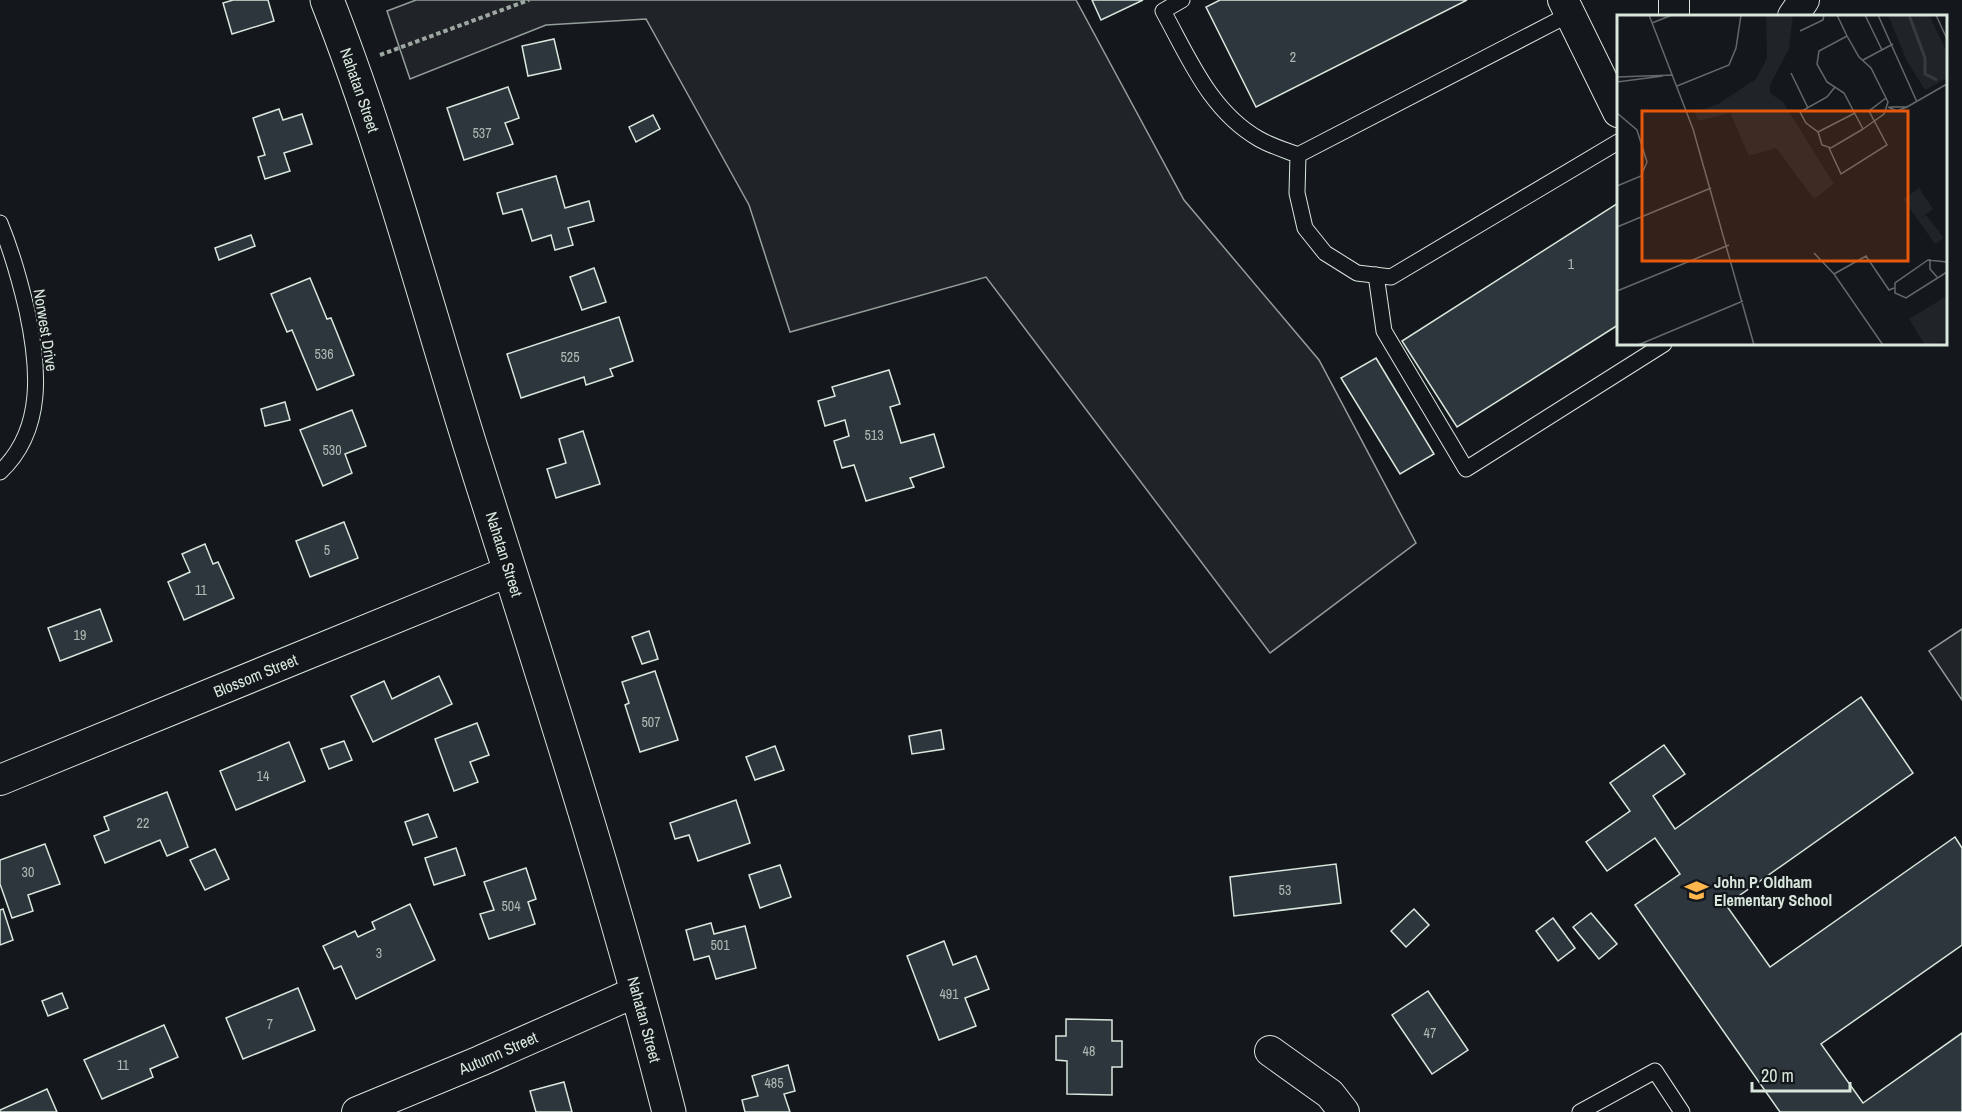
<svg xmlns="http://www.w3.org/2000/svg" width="1962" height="1112" viewBox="0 0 1962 1112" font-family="'Archivo Narrow',sans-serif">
  <rect width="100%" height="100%" fill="#14181c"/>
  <g fill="#202428" stroke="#939e99" stroke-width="1.5">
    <polygon points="416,0 1076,0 1184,200 1319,360 1416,543 1270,653 986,277 790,332 749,205 646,19 546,25 410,79 387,11"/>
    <polygon points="1962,629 1962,700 1929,651"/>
  </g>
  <g fill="#2c363c" stroke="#d8e6dc" stroke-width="1.5">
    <polygon points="233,0 268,0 274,21 232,34 223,3"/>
    <polygon points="1092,0 1143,0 1101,20"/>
    <polygon points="1220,0 1467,0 1256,107 1206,7"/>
    <polygon points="554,39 561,69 528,76 522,46"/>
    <polygon points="508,87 519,118 505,123 513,144 464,160 447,108"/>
    <polygon points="279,109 283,120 302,114 312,144 284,153 290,171 265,179 258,157 265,155 253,118"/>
    <polygon points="653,115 660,129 636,142 629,127"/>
    <polygon points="556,176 565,208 589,201 594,221 568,228 573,245 555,250 551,235 532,241 522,209 503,214 497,193"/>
    <polygon points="1618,203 1618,325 1457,427 1402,341"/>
    <polygon points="251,235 255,246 219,260 215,248"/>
    <polygon points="594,268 606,302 582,310 570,277"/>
    <polygon points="310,278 327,319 331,318 354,375 317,390 292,330 287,332 271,294"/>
    <polygon points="619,317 633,361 610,369 613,376 586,385 584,377 521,398 507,354"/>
    <polygon points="1376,358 1434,454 1400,474 1341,378"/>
    <polygon points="889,370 900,404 890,407 901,443 934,434 944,467 910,478 914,487 866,501 854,465 842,468 834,441 849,436 845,420 825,426 818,401 835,396 832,387"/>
    <polygon points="285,402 290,420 265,426 261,409"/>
    <polygon points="352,410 366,446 345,454 352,473 323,486 300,430"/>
    <polygon points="583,431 600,484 556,498 547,469 566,463 559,439"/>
    <polygon points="344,522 358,558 310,577 296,541"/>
    <polygon points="205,544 213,564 218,562 234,598 184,620 168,582 190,572 182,554"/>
    <polygon points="100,609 112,641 60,661 48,628"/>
    <polygon points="649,631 658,659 642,664 632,637"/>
    <polygon points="655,671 678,740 640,752 625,705 629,703 622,682"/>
    <polygon points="439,676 452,704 373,742 351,696 384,681 392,699"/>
    <polygon points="1861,697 1913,773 1726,905 1770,967 1955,837 1962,848 1962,945 1821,1044 1863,1103 1962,1033 1962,1112 1780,1112 1635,905 1680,874 1655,838 1607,871 1586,842 1630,811 1610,783 1664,745 1685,774 1653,796 1675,829"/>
    <polygon points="477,723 489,755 470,762 478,782 454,791 435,739"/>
    <polygon points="941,730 944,749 912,754 909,736"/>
    <polygon points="344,741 352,760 329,769 321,749"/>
    <polygon points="289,742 305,781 236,810 220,771"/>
    <polygon points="775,746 784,770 755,780 746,757"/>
    <polygon points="167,792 188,847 167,856 160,840 105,863 94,836 109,830 104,817"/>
    <polygon points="736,800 750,843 698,861 689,835 675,839 670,823"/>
    <polygon points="428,814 437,837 413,845 405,822"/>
    <polygon points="45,844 60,884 28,895 33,911 12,918 0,884 0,860"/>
    <polygon points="456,848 465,875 434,885 425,858"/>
    <polygon points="215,849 229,879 205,890 190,860"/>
    <polygon points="1336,864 1341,903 1234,916 1230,877"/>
    <polygon points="780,865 791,897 760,908 749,875"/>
    <polygon points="526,868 536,899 528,902 535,924 489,939 480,914 494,910 484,882"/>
    <polygon points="410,904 435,960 356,999 341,966 334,969 323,946 355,931 358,937 375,929 372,922"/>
    <polygon points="3,909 13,940 0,945 0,910"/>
    <polygon points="1414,909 1429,925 1406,947 1391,931"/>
    <polygon points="1591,913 1617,944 1599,959 1573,927"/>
    <polygon points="1553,918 1575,948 1558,961 1536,931"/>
    <polygon points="711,923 714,934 745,926 756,968 716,979 709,956 694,960 686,930"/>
    <polygon points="944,941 953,965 976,956 989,989 965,998 976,1026 939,1040 907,956"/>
    <polygon points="298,988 315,1030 243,1059 226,1018"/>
    <polygon points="1428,991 1468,1050 1432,1074 1392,1015"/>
    <polygon points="62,993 68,1008 48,1016 42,1001"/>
    <polygon points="1066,1019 1112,1020 1112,1041 1122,1041 1122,1067 1112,1067 1112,1095 1067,1094 1067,1061 1056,1060 1056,1036 1066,1036"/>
    <polygon points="164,1025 178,1057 150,1069 153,1077 102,1099 84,1060"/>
    <polygon points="788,1065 795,1091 784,1094 790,1112 745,1112 742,1100 758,1096 752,1076"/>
    <polygon points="564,1082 572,1112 536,1112 530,1091"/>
    <polygon points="47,1089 57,1112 0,1112 0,1110"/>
  </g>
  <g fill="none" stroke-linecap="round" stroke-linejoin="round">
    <defs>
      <g id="service">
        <path d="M1182 0 1163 11C1189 58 1210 111 1259 139 1271 146 1285 150 1298 155L1297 193 1305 228 1325 253 1357 273 1391 277 1618 142"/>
        <polyline points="1298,155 1570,14"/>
        <path d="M0 223C12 252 20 281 27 311 39 367 45 430 0 472"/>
        <polyline points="1376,275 1384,331 1466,469 1664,344"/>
        <polyline points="1580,1112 1655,1071 1682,1112"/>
      </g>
      <g id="minor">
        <polyline points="1563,0 1618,112"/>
        <polyline points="1674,0 1674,16"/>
        <polyline points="1793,16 1804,0"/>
        <path id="s1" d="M0 780 510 571"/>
        <polyline points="1270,1051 1330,1094 1344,1112"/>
        <path id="s2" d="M357 1112 480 1061 638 991"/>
      </g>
      <g id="secondary">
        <path id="s3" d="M327 0C384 145 424 297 470 445 540 667 612 887 669 1112"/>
      </g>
    </defs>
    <use href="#service" stroke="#d8e6dc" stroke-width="17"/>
    <use href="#minor" stroke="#d8e6dc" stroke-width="32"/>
    <use href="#secondary" stroke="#d8e6dc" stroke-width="35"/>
    <polyline stroke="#9da8a2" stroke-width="4" stroke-dasharray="4.5 3" stroke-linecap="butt" points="380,55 529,0"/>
    <use href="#service" stroke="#14181c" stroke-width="15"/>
    <use href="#minor" stroke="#14181c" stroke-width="30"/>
    <use href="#secondary" stroke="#14181c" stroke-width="33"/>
  </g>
  <defs>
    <symbol id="school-bare" viewBox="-9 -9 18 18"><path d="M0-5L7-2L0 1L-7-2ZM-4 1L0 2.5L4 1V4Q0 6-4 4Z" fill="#ffb74d" stroke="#14181c" stroke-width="2.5" paint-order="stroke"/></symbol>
  </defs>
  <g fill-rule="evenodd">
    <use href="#school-bare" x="1680" y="874" width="33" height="33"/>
  </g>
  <g text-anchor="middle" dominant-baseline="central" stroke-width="4.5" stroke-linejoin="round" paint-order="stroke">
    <g font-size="14" fill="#adbab4">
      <text x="1293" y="57">2</text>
      <text x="482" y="133">537</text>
      <text x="1571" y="264">1</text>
      <text x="324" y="354">536</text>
      <text x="570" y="357">525</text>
      <text x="874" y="435">513</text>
      <text x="332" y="450">530</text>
      <text x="327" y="550">5</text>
      <text x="201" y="590">11</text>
      <text x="80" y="635">19</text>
      <text x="651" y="722">507</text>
      <text x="263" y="776">14</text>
      <text x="143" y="823">22</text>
      <text x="28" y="872">30</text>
      <text x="1285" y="890">53</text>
      <text x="511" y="906">504</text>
      <text x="720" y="945">501</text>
      <text x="379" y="953">3</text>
      <text x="949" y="994">491</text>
      <text x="270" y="1024">7</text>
      <text x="1430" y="1033">47</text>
      <text x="1089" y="1051">48</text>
      <text x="123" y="1065">11</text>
      <text x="774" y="1083">485</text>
    </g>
    <g font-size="16" fill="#d8e6dc" stroke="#14181c">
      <text stroke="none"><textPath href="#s3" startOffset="96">Nahatan Street</textPath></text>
      <text transform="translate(46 330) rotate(81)">Norwest Drive</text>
      <text stroke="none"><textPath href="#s3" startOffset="582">Nahatan Street</textPath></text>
      <text stroke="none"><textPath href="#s1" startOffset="276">Blossom Street</textPath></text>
      <text stroke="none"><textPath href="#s3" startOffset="1068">Nahatan Street</textPath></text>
      <text stroke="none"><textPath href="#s2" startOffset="153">Autumn Street</textPath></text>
    </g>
    <g font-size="16" font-weight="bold" fill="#d8e6dc" stroke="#14181c" text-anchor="start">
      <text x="1714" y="882">John P. Oldham<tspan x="1714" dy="18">Elementary School</tspan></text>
    </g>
  </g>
  <g transform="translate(1617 15)">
    <rect width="330" height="330" fill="#14181c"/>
    <path d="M149 0H176L172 34 153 70V78L166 87 217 169 197 184 159 133 132 141 113 98 81 106 78 97 101 89 139 64 150 43ZM271 0H312L330 37V63L308 75 290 46ZM302 173 316 194 301 205 286 184ZM309 200 327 223 318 229 301 205ZM330 281V326L308 330 292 304Z" fill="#202428"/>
    <path fill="none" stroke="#363b3e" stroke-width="3" d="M292 0 308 43V59L320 65"/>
    <path fill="none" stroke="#626a69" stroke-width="1.5" d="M32 0 76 114 137 330M220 0 230 21M248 0 265 35M261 0 300 87M319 0 330 24M35 8 55 0M183 16 206 5 207 0M230 21 242 42 254 53 271 87 267 99 246 114 227 78 210 67 200 49 202 36ZM246 45 276 29M174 58 191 93M0 62 56 60M0 67 46 61M60 71 112 50 119 33 124 0M218 72 210 82 183 97 189 108 201 117 205 130 214 133 246 114M271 92 280 96 290 92H273M290 92 330 69M0 98 20 115 30 147 24 161 0 171M201 117 238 98M212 133 224 159 270 130 252 96 269 83M0 212 94 173M197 238 217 259 266 330M313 244V254L320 262M330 247 311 245 278 268V278L289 283 330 257M217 259 249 241 272 275 277 273M0 276 112 230M21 330 126 286"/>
    <path fill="#e8590c" fill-opacity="0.15" stroke="#e8590c" stroke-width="3" d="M25 96H291V246H25Z"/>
    <rect width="330" height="330" fill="none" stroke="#d8e6dc" stroke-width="3"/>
  </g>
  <path d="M1752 1082v9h98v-9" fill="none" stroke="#d8e6dc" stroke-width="3"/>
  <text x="1761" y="1082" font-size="18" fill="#d8e6dc" stroke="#14181c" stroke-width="4.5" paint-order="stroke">20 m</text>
</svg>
